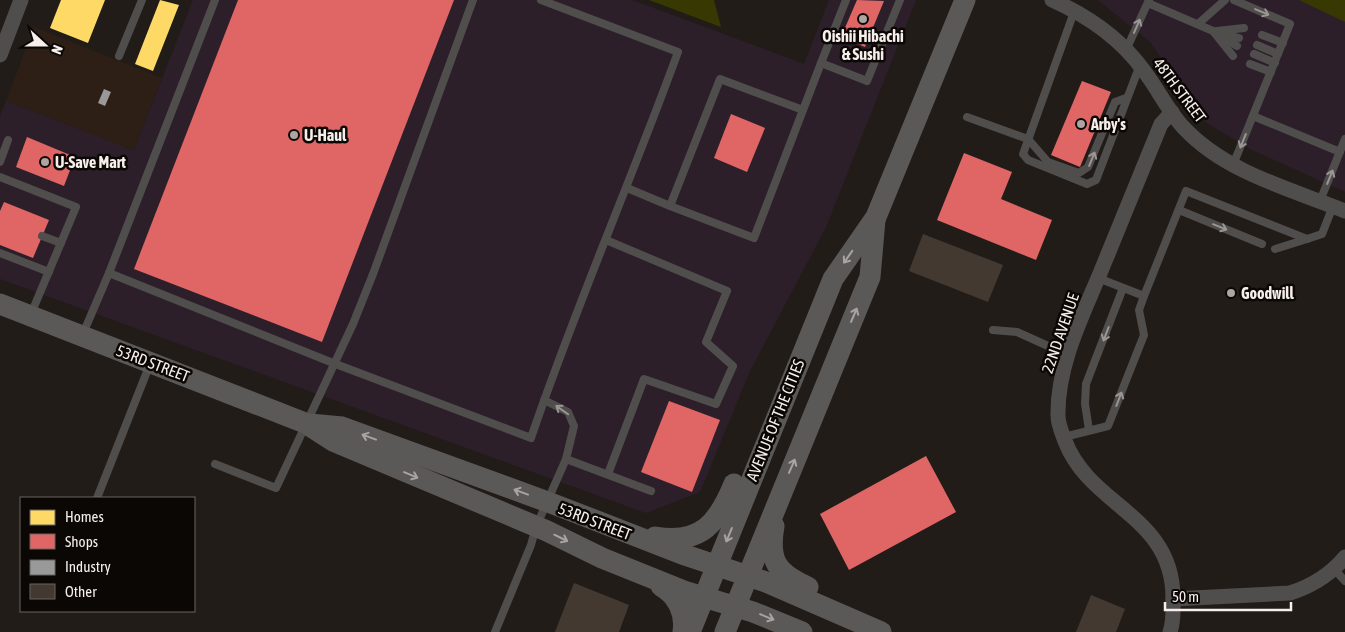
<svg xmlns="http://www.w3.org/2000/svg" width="1345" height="632" viewBox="0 0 1345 632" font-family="'Asap Condensed',sans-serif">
  <rect width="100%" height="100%" fill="#221c19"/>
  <g fill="#2c1f2a">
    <polygon points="193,0 632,0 804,64 829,0 916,0 826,227 750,371 700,492 646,513 0,279 0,116 6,101 134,150"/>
    <polygon points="1098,0 1345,0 1345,192 1250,149 1205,122 1150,42"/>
  </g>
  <polygon fill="#2d1f16" points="34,27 162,78 134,150 6,101"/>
  <g fill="#383803">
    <polygon points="649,0 714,0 721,27"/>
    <polygon points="1299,0 1345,0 1345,22"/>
  </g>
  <g fill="#ffd966">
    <polygon points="61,0 105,0 88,43 50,28"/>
    <polygon points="160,0 179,5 153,71 135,64"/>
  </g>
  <g fill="#e06666">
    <polygon points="238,0 454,0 322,342 134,269"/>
    <polygon points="857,0 884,1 865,47 841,37"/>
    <polygon points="1082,81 1111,92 1080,167 1051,155"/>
    <polygon points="731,114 765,128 747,172 714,158"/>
    <polygon points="27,137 75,157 64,186 16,167"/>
    <polygon points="964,153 1012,172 1001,199 1052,220 1036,260 937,220"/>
    <polygon points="4,202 49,220 33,258 0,245 0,211"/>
    <polygon points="669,401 720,420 692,492 641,472"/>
    <polygon points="926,456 956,512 849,570 820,514"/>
  </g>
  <polygon fill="#999" points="104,89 111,92 105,106 98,103"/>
  <g fill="#433930">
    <polygon points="923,234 1003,265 988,302 909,271"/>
    <polygon points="574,583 629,605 619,632 555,632"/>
    <polygon points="1091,595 1125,609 1116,632 1076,632"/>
  </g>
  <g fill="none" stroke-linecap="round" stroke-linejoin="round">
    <g stroke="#504e4c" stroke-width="8">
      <path d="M215 0 109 273 333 363 531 438C575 308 631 181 678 52L541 0"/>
      <polyline points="846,0 821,63 867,81 900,0"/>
      <polyline points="1148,3 1213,31 1239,38"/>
      <polyline points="1074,12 1023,154 1028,160 1087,184 1096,180 1140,65"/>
      <polyline points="1198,24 1225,0"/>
      <polyline points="1213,31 1233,56"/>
      <polyline points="1217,31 1244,28"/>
      <polyline points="1262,35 1283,43"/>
      <polyline points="1221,36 1237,46"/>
      <polyline points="1257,45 1278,54"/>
      <polyline points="1126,50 1149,0"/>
      <polyline points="1254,54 1275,63"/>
      <polyline points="119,56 142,0"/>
      <polyline points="1250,64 1271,72"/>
      <polyline points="1253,116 1340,152"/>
      <polyline points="967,117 1028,139 1048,162 1079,173 1088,167 1115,102 1126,98"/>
      <polyline points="0,162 8,140"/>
      <polyline points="1233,165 1290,24 1234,0"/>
      <polyline points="0,177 76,207 31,314"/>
      <polyline points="627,188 670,206 720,79 803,110 821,63"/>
      <polyline points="1320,201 1345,139"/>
      <polyline points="670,206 754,238 803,110"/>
      <polyline points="1179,210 1262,244"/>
      <polyline points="42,236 61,243"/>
      <polyline points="606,240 727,291 706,342 733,366 716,404 644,379 608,474"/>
      <polyline points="1275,249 1307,239"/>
      <polyline points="0,253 49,272"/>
      <polyline points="1098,278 1144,296 1186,191 1307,239 1322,234 1333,206"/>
      <polyline points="993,330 1017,332 1068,355"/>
      <polyline points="82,336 109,273"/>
      <polyline points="1089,430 1085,404 1086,384 1123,288"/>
      <polyline points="1064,437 1108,426 1144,335 1139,310 1144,296"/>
      <polyline points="566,459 651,491"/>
      <polyline points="215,464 276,488 353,324 373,274 473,0"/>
      <polyline points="97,498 150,364"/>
      <polyline points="1335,570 1345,581"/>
      <polyline points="495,632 531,545 536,527 566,459 574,426 568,412 544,400"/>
    </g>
    <g stroke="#504e4c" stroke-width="15">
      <path d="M1052 0C1088 16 1121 39 1144 71 1158 89 1168 111 1184 128 1225 172 1290 189 1345 211"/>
      <polyline points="0,55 21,0"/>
      <path d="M1173 599 1290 593C1312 586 1330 575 1345 557"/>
      <path d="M1170 632C1174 621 1173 610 1173 598 1173 515 1090 507 1065 441 1062 433 1058 424 1058 416 1057 365 1082 317 1101 271 1121 222 1141 173 1161 124L1172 112"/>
    </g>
    <g stroke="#5b5957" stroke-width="21">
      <polyline points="0,304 305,423 333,441 547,531 602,558 684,591 753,612 802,632"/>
      <polyline points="310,424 342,427 548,502 682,554 766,582 881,632"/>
      <path d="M774 526C768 560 776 573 808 587"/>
      <path d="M655 537C701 545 718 523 734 484"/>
      <path d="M661 586C677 595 686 613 683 632"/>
      <polyline points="690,632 833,279 876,217 965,0"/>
      <polyline points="725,632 870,277 875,220"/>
    </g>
  </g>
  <defs><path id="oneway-shaft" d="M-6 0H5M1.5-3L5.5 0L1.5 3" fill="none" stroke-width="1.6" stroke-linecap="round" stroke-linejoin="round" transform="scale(1.25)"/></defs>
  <g stroke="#9b9694">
    <use href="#oneway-shaft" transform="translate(1262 12) rotate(23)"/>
    <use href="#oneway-shaft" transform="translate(1137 26) rotate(-66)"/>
    <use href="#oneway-shaft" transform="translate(1243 141) rotate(112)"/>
    <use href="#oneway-shaft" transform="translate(1092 159) rotate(-68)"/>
    <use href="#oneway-shaft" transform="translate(1330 177) rotate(-68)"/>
    <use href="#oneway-shaft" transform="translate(1220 227) rotate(22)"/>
    <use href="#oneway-shaft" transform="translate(1106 334) rotate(111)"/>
    <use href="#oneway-shaft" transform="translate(1119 399) rotate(-69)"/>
    <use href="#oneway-shaft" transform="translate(562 410) rotate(-145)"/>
  </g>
  <g stroke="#a9a4a1">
    <use href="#oneway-shaft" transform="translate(848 257) rotate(125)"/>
    <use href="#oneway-shaft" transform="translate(854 315) rotate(-67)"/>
    <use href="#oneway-shaft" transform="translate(369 437) rotate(-160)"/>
    <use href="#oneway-shaft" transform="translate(792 466) rotate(-66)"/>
    <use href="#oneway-shaft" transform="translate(411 475) rotate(23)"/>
    <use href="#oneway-shaft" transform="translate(521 492) rotate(-160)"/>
    <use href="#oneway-shaft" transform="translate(729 535) rotate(112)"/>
    <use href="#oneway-shaft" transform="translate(561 538) rotate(26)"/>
    <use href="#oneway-shaft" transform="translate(767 617) rotate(22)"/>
  </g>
  <g fill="#aca5a2" stroke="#0b0705" stroke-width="2">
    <circle cx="863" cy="19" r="5"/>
    <circle cx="1081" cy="124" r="5"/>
    <circle cx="294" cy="135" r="5"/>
    <circle cx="45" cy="162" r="5"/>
    <circle cx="1231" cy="293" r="5"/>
  </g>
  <g text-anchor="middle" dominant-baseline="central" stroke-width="5" stroke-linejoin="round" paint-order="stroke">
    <g font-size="16" font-weight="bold" fill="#f7efeb" stroke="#0b0705" text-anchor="start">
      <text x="863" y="36" text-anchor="middle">Oishii Hibachi<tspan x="863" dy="18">&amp; Sushi</tspan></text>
      <text x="1091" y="124">Arby's</text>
      <text x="304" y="135">U-Haul</text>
      <text x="55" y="162">U-Save Mart</text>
      <text x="1241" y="293">Goodwill</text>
    </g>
    <g font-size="16" fill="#f7efeb" stroke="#0b0705">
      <text transform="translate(1180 90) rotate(53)">48TH STREET</text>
      <text transform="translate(1060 333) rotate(-71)">22ND AVENUE</text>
      <text transform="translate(153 363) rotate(21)">53RD STREET</text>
      <text transform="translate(775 420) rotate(-68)">AVENUE OF THE CITIES</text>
      <text transform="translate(595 521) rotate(21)">53RD STREET</text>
    </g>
  </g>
  <rect x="20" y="497" width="175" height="115" fill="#0b0705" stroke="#696461"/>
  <rect x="30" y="510" width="25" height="15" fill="#ffd966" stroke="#696461"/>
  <text x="65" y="522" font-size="15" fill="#f7efeb">Homes</text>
  <rect x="30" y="534" width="25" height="15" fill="#e06666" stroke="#696461"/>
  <text x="65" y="547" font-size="15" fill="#f7efeb">Shops</text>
  <rect x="30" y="560" width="25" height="15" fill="#999999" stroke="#696461"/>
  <text x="65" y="572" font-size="15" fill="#f7efeb">Industry</text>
  <rect x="30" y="584" width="25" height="15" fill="#433930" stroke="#696461"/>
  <text x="65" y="597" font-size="15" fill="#f7efeb">Other</text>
  <g transform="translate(45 45) rotate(111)" stroke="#0b0705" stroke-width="4" paint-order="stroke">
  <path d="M0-4L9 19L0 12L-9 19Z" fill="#f7efeb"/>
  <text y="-8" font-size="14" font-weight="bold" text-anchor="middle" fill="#f7efeb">N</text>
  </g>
  <path d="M1165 602v8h126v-8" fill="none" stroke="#f7efeb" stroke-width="2.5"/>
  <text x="1172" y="602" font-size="15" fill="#f7efeb" stroke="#0b0705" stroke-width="4" paint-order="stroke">50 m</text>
</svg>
